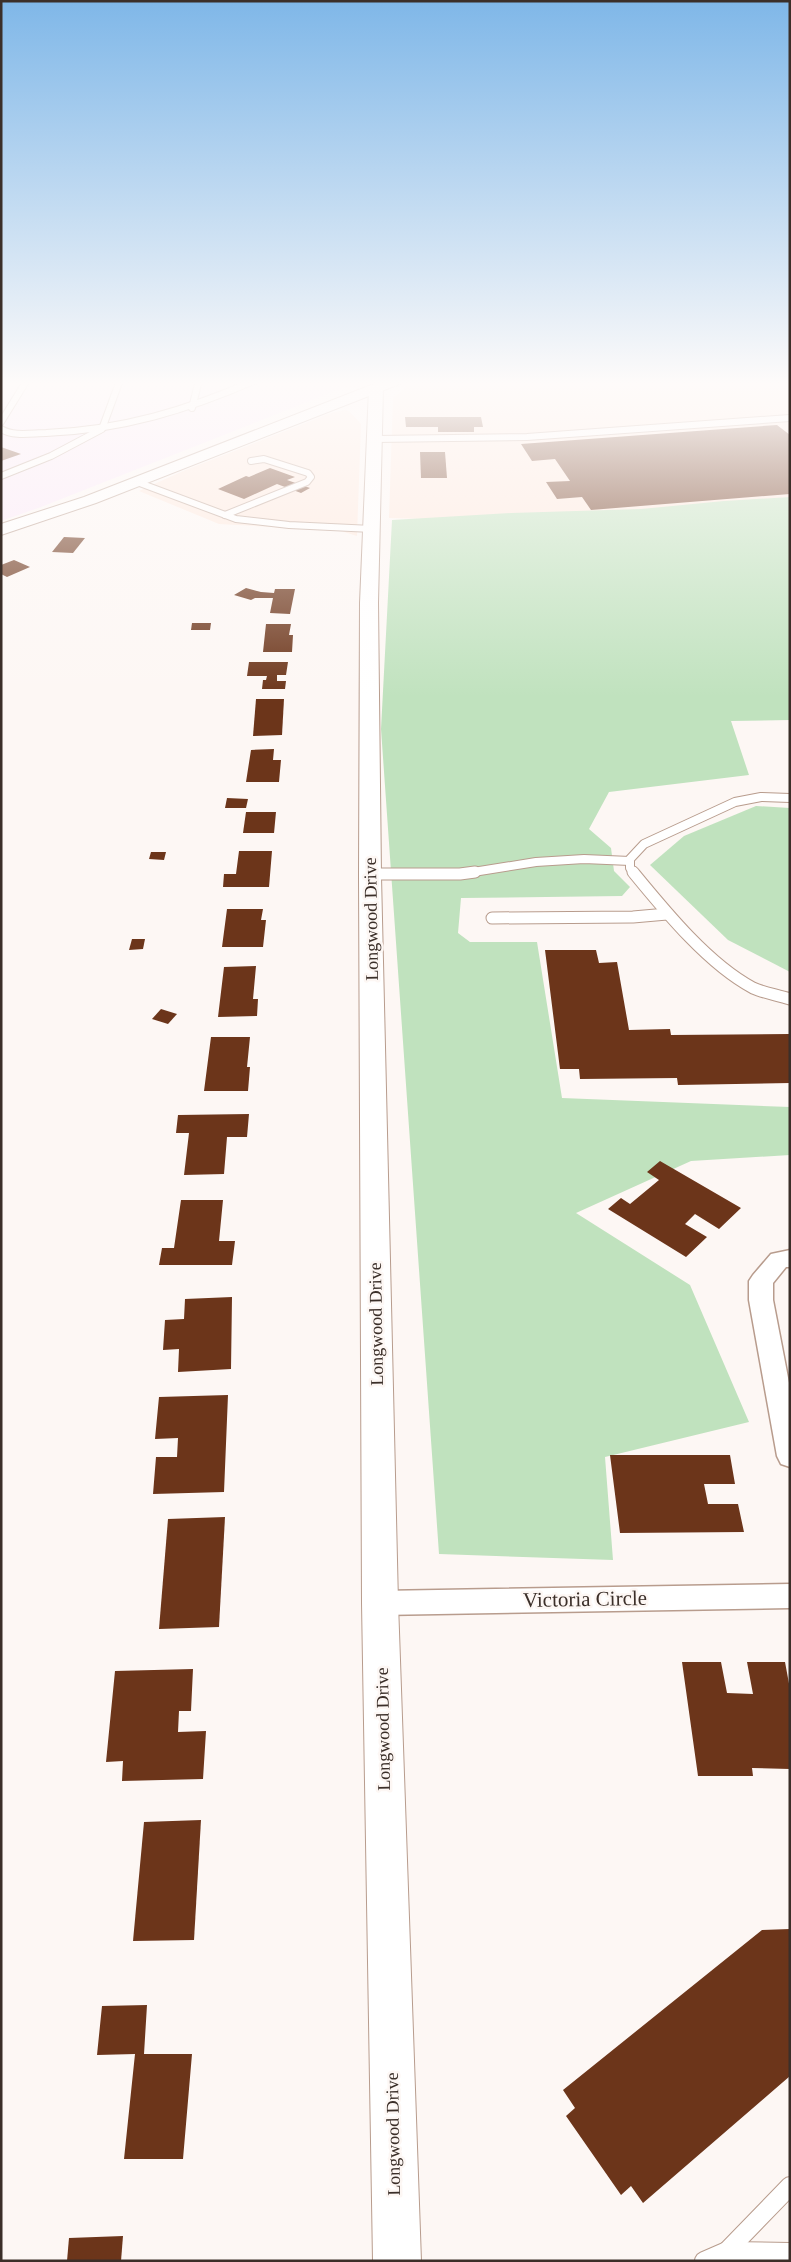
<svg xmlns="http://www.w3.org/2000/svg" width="791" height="2262" viewBox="0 0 791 2262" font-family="Georgia,serif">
  <rect width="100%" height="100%" fill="#fdf7f4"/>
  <g fill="#fee8dc">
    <polygon points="425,380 790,380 790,497 512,521 389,518 393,398 408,386"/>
    <polygon points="344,410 349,411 361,424 357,536 341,531 219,524 139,491 183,471 331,413"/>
  </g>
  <polygon fill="#fbe8f9" points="1,380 363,380 41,507 1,521"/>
  <g fill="#c0e2be">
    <polygon points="790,497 790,720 731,721 749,775 609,792 589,829 611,848 614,871 630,887 622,896 461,898 458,933 470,942 537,942 562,1098 790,1107 790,1155 691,1161 576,1213 690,1285 749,1422 605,1457 613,1560 439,1554 381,729 392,520 511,513 641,509 724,501"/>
    <polygon points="756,806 790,808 790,972 728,940 650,865 684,836"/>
  </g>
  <g fill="#6c351a">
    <polygon points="405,417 481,417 483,427 474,427 474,432 438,432 438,427 406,427"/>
    <polygon points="777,425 790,435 790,494 591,510 582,497 557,499 546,482 570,481 555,459 532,461 521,444"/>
    <polygon points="1,447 21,454 1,461"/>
    <polygon points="420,452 445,452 447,478 421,478"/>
    <polygon points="270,468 295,477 287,480 310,488 301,493 277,484 244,499 218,489 246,476 249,477"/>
    <polygon points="64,537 85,538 73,553 52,552"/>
    <polygon points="14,560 30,567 7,577 1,574 1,565"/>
    <polygon points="246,588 261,592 274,593 275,589 295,589 290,614 270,613 273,598 255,598 251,600 234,595"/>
    <polygon points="192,623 211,623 210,630 191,630"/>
    <polygon points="266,624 291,624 289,635 293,635 292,652 263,652"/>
    <polygon points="249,662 288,662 286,675 277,675 277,681 286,681 285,689 262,689 263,680 266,680 267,676 247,676"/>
    <polygon points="256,699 284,699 282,735 253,736"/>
    <polygon points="274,749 273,760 281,760 279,782 246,782 251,750"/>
    <polygon points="227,798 248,799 246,808 225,808"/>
    <polygon points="246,812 276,812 274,833 243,833"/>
    <polygon points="239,851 272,851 269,887 223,887 224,874 236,874"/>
    <polygon points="151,852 166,852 164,860 149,859"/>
    <polygon points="227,909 263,909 261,920 266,920 263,947 222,947"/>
    <polygon points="132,939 145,939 143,949 129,950"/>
    <polygon points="545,950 596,950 599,963 617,962 629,1030 670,1029 671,1035 790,1034 790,1083 678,1085 677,1078 580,1079 579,1069 560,1069"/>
    <polygon points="256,966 253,999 258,999 257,1016 218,1017 224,967"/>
    <polygon points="161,1009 177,1014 168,1024 152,1019"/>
    <polygon points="211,1037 250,1037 247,1067 250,1067 248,1091 204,1091"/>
    <polygon points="249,1114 247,1137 227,1137 224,1174 184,1175 189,1133 176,1133 178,1115"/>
    <polygon points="660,1161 741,1208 719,1229 695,1214 685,1224 707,1237 686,1257 608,1209 621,1198 630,1204 659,1180 647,1172"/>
    <polygon points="181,1200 223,1200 219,1241 235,1241 232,1265 159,1265 162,1248 174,1248"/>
    <polygon points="232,1297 231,1369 178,1372 179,1349 163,1350 165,1320 184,1319 185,1299"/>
    <polygon points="228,1395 224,1492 153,1494 156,1457 177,1457 178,1438 155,1439 159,1397"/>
    <polygon points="610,1455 730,1455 735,1484 704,1484 708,1504 738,1504 744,1532 620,1533"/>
    <polygon points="225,1517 219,1627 159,1629 168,1519"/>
    <polygon points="682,1662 721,1662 727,1693 753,1694 747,1662 785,1662 790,1689 790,1769 752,1768 753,1776 698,1776"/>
    <polygon points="193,1669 191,1711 179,1711 178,1732 206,1731 203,1779 122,1781 123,1761 106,1762 115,1671"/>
    <polygon points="201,1820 194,1940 133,1941 144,1822"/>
    <polygon points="790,1929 790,2076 643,2203 631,2186 621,2195 566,2116 575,2108 563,2090 762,1930"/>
    <polygon points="147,2005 144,2054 192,2054 183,2159 124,2159 135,2054 97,2055 102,2006"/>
    <polygon points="123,2236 121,2261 67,2261 69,2238"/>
  </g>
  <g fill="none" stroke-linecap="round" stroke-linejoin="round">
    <defs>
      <g id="service-far3">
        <polyline points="192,408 199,380"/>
        <polyline points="1,422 27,380"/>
        <path d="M1 429C14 437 32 433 46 433 121 430 188 410 256 380"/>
        <polyline points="375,439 527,437 790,418"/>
        <polyline points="1,476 51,456 102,429 120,380"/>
        <polyline points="137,482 236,519 289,525 372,529"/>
        <polyline points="225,515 307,482 311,477 308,473 264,459 251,461"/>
      </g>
      <g id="service-far2">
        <polyline points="467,873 536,862 584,859 630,861"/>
        <polyline points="634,873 630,868 630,859 644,844 735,802 761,797 790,798"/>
      </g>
      <g id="service-far1">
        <path d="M633 872C665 911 708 964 753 988 764 993 778 995 790 999"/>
        <polyline points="370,874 460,874 475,872"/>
        <polyline points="492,918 633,917 667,914"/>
      </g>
      <g id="service">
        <polyline points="727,2251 790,2186"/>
        <polyline points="704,2261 727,2251 790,2252"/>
      </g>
      <g id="minor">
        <polygon points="790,1250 790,1267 786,1267 773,1283 773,1300 790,1388 790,1467 781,1464 777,1456 749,1300 749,1281 753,1275 771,1254"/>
        <polygon points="790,1584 790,1608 380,1615 370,1612 366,1603 370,1594 380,1591"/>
      </g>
      <polygon id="secondary" points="376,384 383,388 378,603 381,876 398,1603 421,2261 373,2261 362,1603 359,876 360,603 369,388"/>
      <polygon id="primary" points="384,380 404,380 402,383 96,503 1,535 1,524 84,497"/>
    </defs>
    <use href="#service-far3" stroke="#b89c8d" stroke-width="8"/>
    <use href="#service-far2" stroke="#b89c8d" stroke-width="10"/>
    <use href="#service-far1" stroke="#b89c8d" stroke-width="13"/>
    <use href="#service" stroke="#b89c8d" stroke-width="20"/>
    <use href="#minor" stroke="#b89c8d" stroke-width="3"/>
    <use href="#secondary" stroke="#b89c8d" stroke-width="2"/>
    <use href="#primary" stroke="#b89c8d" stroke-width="2"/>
    <use href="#service-far3" stroke="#fff" stroke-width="6"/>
    <use href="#service-far2" stroke="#fff" stroke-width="8"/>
    <use href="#service-far1" stroke="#fff" stroke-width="11"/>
    <use href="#service" stroke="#fff" stroke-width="18"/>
    <use href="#minor" fill="#fff" fill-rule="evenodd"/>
    <use href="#secondary" fill="#fff" fill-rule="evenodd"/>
    <use href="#primary" fill="#fff" fill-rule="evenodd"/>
  </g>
  <linearGradient id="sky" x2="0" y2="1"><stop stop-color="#7fb7e8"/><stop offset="0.55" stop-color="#fefbfa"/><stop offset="1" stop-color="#fefbfa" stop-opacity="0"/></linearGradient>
  <rect width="791" height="697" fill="url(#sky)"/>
  <g text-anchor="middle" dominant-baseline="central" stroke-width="5" stroke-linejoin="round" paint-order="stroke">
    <g font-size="18" fill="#3b2f29" stroke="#fdf7f4">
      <text transform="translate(371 919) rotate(-91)">Longwood Drive</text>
      <text transform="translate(376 1324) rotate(-91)">Longwood Drive</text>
      <text transform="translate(383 1729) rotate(-91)">Longwood Drive</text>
      <text transform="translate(393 2134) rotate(-91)">Longwood Drive</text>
    </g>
    <g font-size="21" fill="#3b2f29" stroke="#fdf7f4">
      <text transform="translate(585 1599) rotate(-1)">Victoria Circle</text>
    </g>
  </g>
  <rect width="791" height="2262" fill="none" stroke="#3b2f29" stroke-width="5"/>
</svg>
